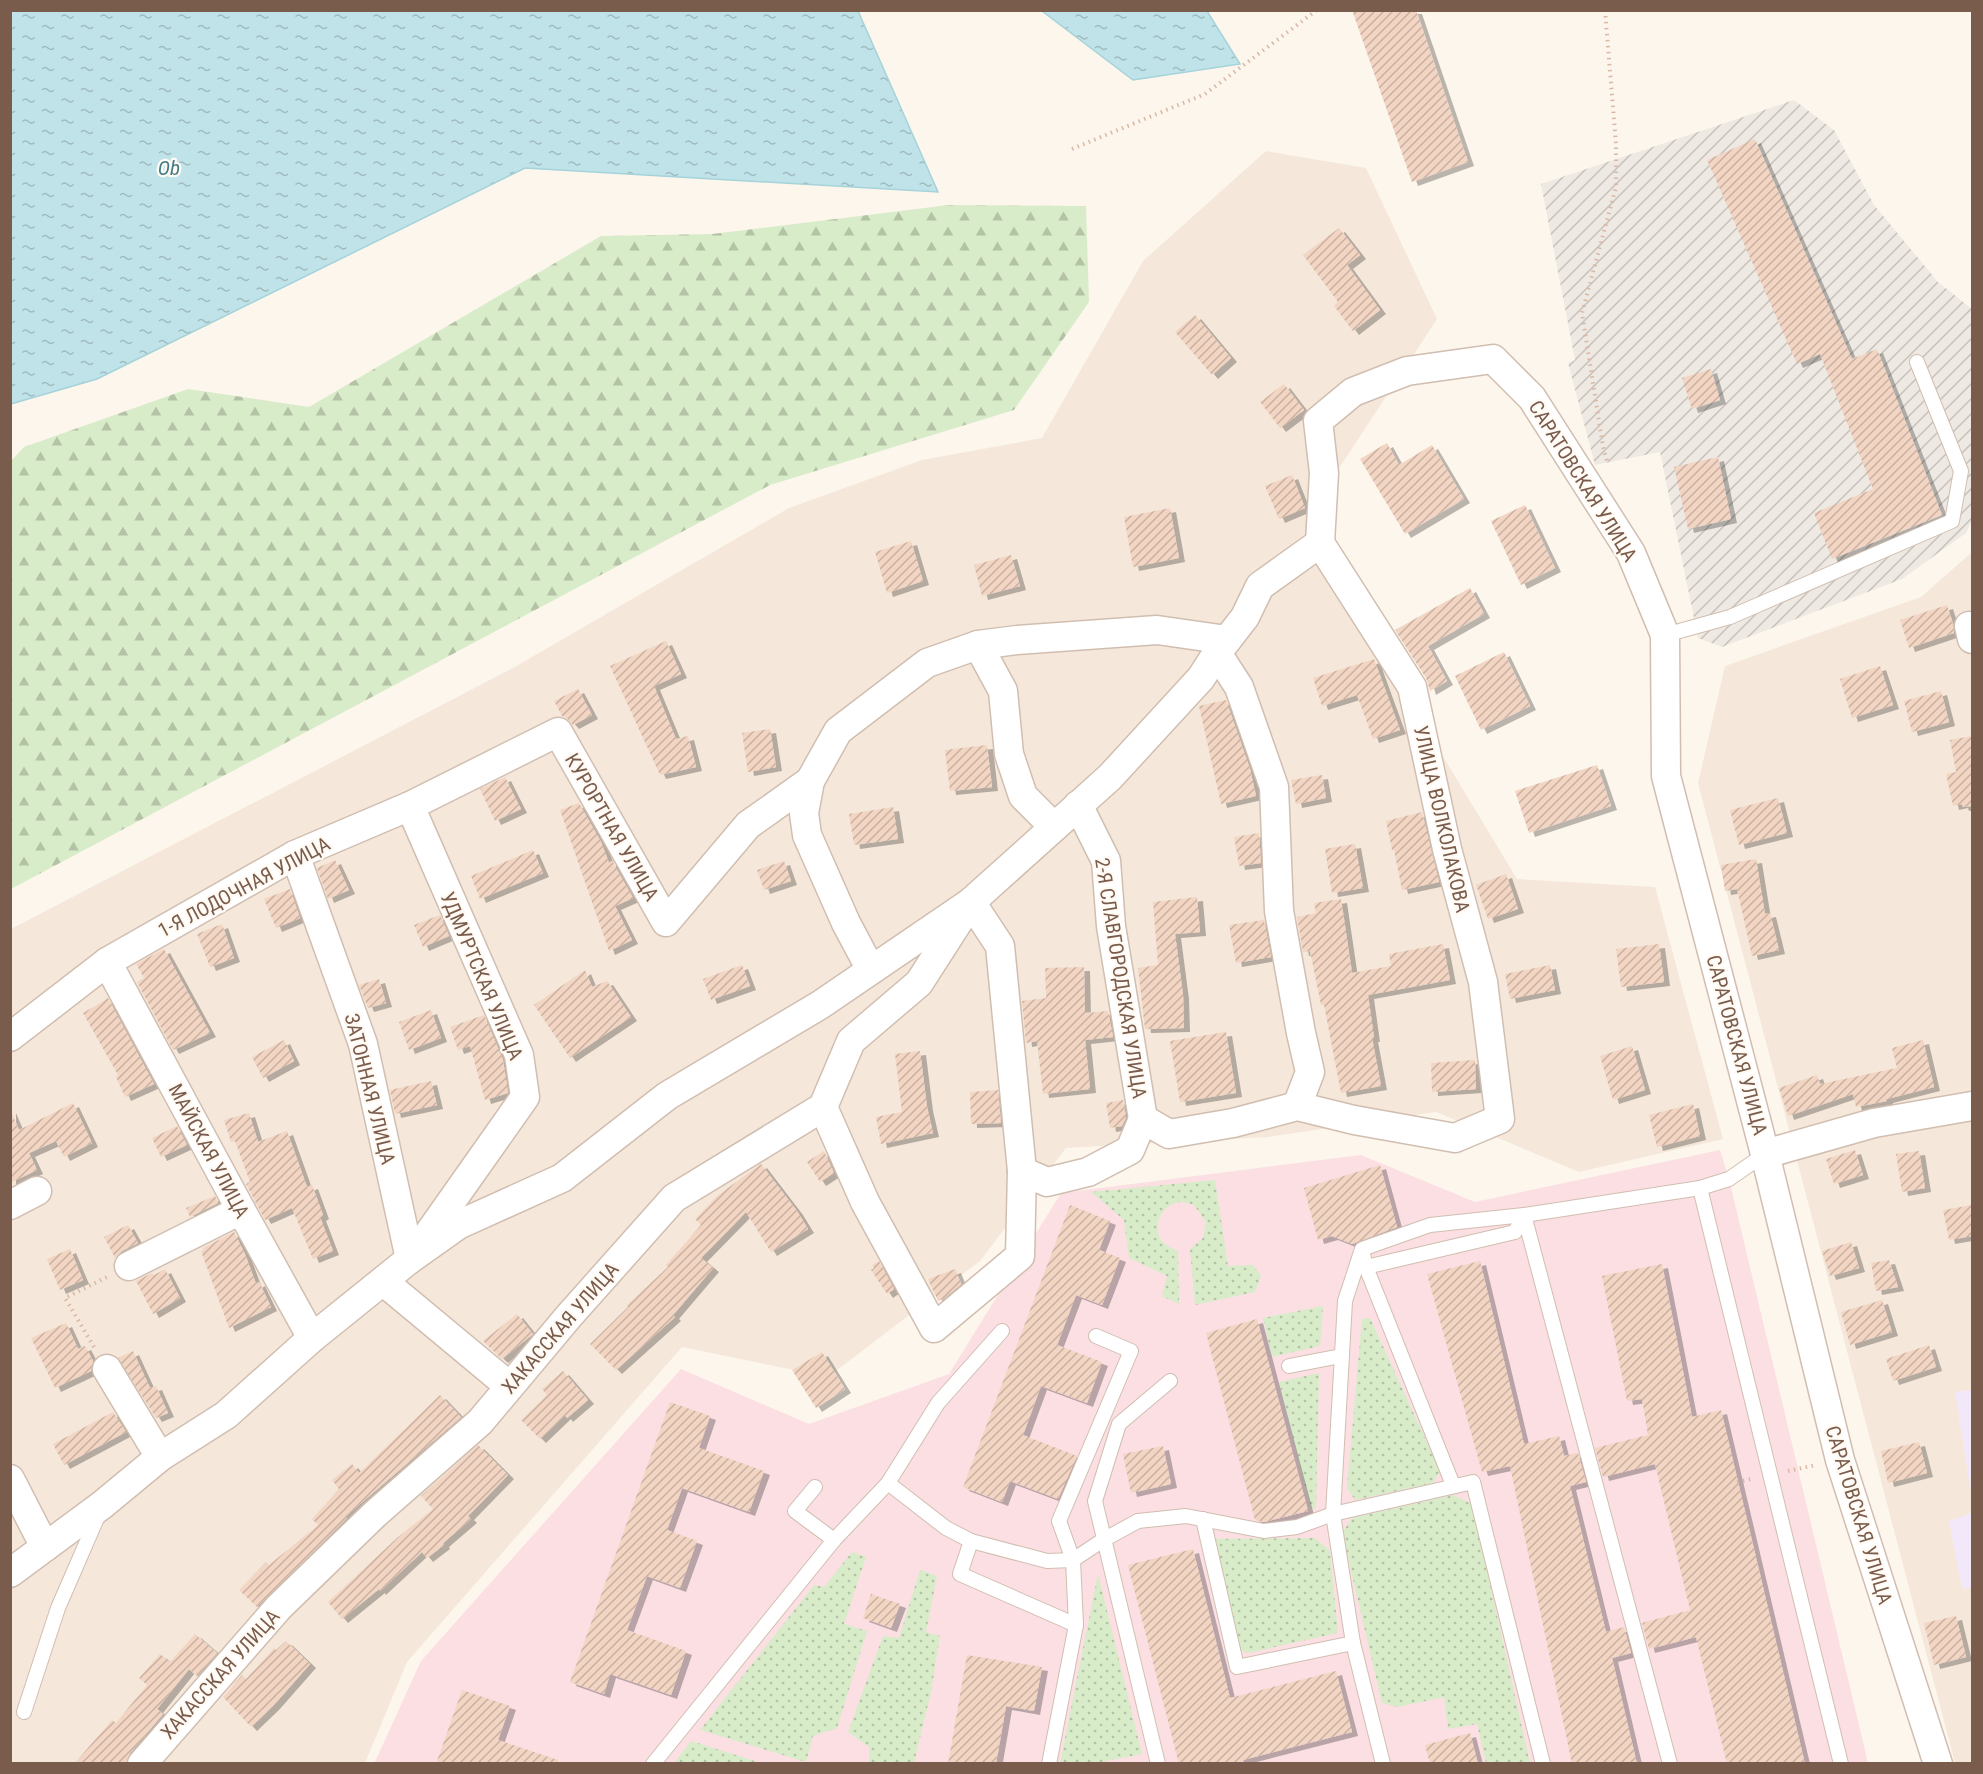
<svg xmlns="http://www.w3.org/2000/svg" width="1983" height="1774" viewBox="0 0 1983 1774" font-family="'Roboto Condensed',sans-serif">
  <defs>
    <pattern id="industrial-furrows" width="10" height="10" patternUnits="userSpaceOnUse" patternTransform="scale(1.5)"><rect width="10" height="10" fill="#efe9e4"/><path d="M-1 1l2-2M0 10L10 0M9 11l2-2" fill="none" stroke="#c7c0bb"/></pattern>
    <pattern id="grass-dots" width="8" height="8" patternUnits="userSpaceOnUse" patternTransform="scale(1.5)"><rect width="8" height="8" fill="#d8ecc9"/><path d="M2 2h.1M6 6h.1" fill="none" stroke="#b4c2a5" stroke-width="1.8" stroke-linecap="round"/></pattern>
    <pattern id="forest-firs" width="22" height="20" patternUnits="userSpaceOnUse" patternTransform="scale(1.5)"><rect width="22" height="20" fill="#d8ecc9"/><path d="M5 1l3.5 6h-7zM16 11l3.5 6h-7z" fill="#b4c2a5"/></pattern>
    <pattern id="water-ripples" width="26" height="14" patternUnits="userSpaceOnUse" patternTransform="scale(1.5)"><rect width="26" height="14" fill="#bfe3e8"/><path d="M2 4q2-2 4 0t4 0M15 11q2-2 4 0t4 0" fill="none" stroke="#a0bbbe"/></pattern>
    <pattern id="building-hatch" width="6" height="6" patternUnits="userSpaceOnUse" patternTransform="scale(1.5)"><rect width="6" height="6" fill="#f3d5c3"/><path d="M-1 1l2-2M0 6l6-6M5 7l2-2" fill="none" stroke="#cab0a1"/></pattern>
    <filter id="shadow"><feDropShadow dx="6" dy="4" stdDeviation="0" flood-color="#0004"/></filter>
  </defs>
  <rect width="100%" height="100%" fill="#fdf6ec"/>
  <g fill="#f5e8da">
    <polygon points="1266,151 1366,168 1437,319 1330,482 1339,584 1517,879 1655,887 1723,1139 1579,1172 1436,1112 1268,1137 1066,1148 980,1261 828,1377 682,1347 407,1662 365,1763 11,1764 11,929 513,668 789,508 922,460 1042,438 1143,261"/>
    <polygon points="1972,552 1972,1763 1955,1763 1698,783 1725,666 1921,597"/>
  </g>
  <polygon fill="url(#industrial-furrows)" points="1794,100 1834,130 1874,205 1938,282 1972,309 1972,520 1966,533 1902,579 1722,647 1698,638 1660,452 1595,465 1568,363 1575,360 1541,184"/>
  <g fill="#f3e8fa">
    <polygon points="1972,1390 1972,1487 1970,1487 1955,1392"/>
    <polygon points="1972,1513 1972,1587 1962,1589 1949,1521"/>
  </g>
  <polygon fill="#fbdfe3" points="1720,1150 1729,1179 1868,1763 374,1764 421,1661 681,1369 809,1424 949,1374 1061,1193 1361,1155 1475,1202"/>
  <g fill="url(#grass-dots)">
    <path d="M1215 1180 1228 1266 1253 1265 1261 1276 1255 1292 1195 1305 1190 1249 1203 1238 1206 1222 1194 1205C1190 1204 1185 1202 1181 1202 1161 1203 1149 1230 1165 1244 1168 1247 1174 1249 1178 1251L1179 1304 1162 1296 1167 1276 1129 1258 1124 1220 1091 1192Z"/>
    <polygon points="1323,1306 1320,1346 1272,1357 1263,1318"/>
    <polygon points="1370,1318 1440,1471 1433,1483 1355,1500 1347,1488 1362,1319"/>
    <polygon points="1319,1373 1316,1508 1311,1509 1279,1382"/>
    <polygon points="1453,1495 1472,1504 1530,1763 1486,1763 1477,1724 1448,1729 1444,1697 1398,1707 1382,1703 1342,1533 1352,1518"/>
    <polygon points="1315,1538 1330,1551 1338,1633 1248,1653 1237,1649 1215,1539"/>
    <polygon points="852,1552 866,1557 844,1624 867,1631 837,1728 813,1736 806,1762 700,1730 814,1585 824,1587"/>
    <polygon points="920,1570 937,1576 926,1632 940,1636 931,1692 914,1763 869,1763 869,1747 848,1732 883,1636 899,1638"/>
    <polygon points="1098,1574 1142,1754 1096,1763 1060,1763"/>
    <polygon points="691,1741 761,1763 674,1763"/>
  </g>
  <polygon fill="url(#forest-firs)" points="949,205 1086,206 1089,302 1014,410 770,485 11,889 10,462 24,447 188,389 309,407 601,236 712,234"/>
  <g fill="url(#water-ripples)" stroke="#a5d3da" stroke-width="1.5">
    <polygon points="11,10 858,11 938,192 525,168 97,379 11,404"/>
    <polygon points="1042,11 1207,11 1240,64 1133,80"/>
  </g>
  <g fill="url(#building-hatch)" filter="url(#shadow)">
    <polygon points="1352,10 1416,10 1468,162 1412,182"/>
    <polygon points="1755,139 1852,359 1877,349 1942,515 1832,559 1814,513 1873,489 1820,354 1797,364 1707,160"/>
    <polygon points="1339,228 1360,255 1347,265 1380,310 1353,331 1334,306 1338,302 1303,255"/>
    <polygon points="1195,315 1231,358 1212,375 1175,332"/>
    <polygon points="1711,369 1720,400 1692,409 1682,378"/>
    <polygon points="1284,384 1304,410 1280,428 1260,402"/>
    <polygon points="1387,443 1399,465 1432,445 1464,499 1405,534 1360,459"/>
    <polygon points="1718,457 1731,519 1688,529 1674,467"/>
    <polygon points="1292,475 1305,508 1279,519 1265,486"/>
    <polygon points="1525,505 1555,568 1521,585 1491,521"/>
    <polygon points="1170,508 1179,558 1133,567 1124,517"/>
    <polygon points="911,541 923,581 887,593 875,552"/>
    <polygon points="1011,555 1020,586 982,596 974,565"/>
    <polygon points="1470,588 1484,614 1428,646 1447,681 1430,691 1426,678 1395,630"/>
    <polygon points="1947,605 1953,624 1954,633 1909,648 1900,620"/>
    <polygon points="666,641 681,674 654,686 676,739 688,736 696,767 660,775 610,666"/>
    <polygon points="1504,652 1530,706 1481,730 1455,676"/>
    <polygon points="1374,659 1400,730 1373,739 1357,695 1322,706 1313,678"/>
    <polygon points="1880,666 1893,705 1852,718 1840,679"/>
    <polygon points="578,689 592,715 573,725 567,718 562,716 554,701"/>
    <polygon points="1941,691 1949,722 1912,732 1904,701"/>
    <polygon points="1226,700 1250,769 1256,796 1221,804 1199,706"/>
    <polygon points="770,729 776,767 748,772 742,733"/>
    <polygon points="1972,736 1972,806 1963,807 1962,804 1953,806 1946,774 1956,772 1950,740"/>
    <polygon points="987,745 992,787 950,791 945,750"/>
    <polygon points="1597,765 1611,806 1529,833 1515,791"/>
    <polygon points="1322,775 1326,798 1296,804 1291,780"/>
    <polygon points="505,777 521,809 495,821 480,789"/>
    <polygon points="1778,798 1787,833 1739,845 1730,810"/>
    <polygon points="579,803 601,842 609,863 612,861 633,898 615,906 632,940 609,951 560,810"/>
    <polygon points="893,807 898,839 854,845 849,814"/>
    <polygon points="1422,812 1439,882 1402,890 1394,850 1392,850 1386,821"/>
    <polygon points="1259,833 1261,863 1239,866 1234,837"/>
    <polygon points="1355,844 1363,888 1332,893 1325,849"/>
    <polygon points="533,850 543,873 480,899 471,876"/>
    <polygon points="1756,859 1765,914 1770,913 1779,950 1752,956 1737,889 1725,891 1721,865"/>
    <polygon points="335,860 349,890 328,899 317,868"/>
    <polygon points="784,861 791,881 764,890 757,870"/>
    <polygon points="1506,874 1518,909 1488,919 1476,885"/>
    <polygon points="290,889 300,918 276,928 264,899"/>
    <polygon points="1197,897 1200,932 1175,934 1183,995 1184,1028 1145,1029 1138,968 1158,965 1153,902"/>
    <polygon points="1341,899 1352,973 1391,966 1389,954 1443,944 1450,980 1368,995 1374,1038 1372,1038 1381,1086 1341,1093 1324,1005 1321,1005 1310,951 1303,952 1297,917 1316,913 1314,903"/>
    <polygon points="440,915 449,936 423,947 414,925"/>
    <polygon points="1264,920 1271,957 1236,963 1229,925"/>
    <polygon points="222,924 234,958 210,967 197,934"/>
    <polygon points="1659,944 1664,982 1621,987 1616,949"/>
    <polygon points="164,949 210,1033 173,1050 137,982 144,978 136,964"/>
    <polygon points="742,965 750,986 711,1000 703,979"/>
    <polygon points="1550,965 1555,990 1510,999 1505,974"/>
    <polygon points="1084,967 1085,1013 1108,1011 1113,1037 1085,1040 1090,1089 1043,1094 1037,1041 1026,1043 1022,1001 1046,998 1045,968"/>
    <polygon points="585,970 592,987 607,981 631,1017 570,1058 534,1005"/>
    <polygon points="379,979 386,1003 368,1008 359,985"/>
    <polygon points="108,998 154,1084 125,1097 116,1077 118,1075 83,1013"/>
    <polygon points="431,1010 441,1038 409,1050 399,1022"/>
    <polygon points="484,1015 503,1060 508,1093 485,1100 470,1046 458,1050 450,1027"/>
    <polygon points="1226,1032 1236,1093 1180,1102 1170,1041"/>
    <polygon points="284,1040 294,1061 263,1078 252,1057"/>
    <polygon points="1923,1040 1934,1087 1887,1099 1887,1101 1856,1107 1853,1094 1788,1116 1779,1088 1817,1075 1820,1084 1897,1068 1892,1048"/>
    <polygon points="1632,1046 1645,1090 1613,1100 1600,1056"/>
    <polygon points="920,1051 927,1107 933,1133 881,1144 876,1117 902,1112 895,1054"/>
    <polygon points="1475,1060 1476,1089 1432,1092 1431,1063"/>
    <polygon points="431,1081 437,1105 395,1114 390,1090"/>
    <polygon points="998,1090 1001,1123 971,1124 970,1092"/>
    <polygon points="1123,1100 1126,1117 1122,1126 1110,1128 1106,1103"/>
    <polygon points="73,1103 92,1143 64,1157 56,1141 29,1153 37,1170 10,1183 10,1109 19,1130"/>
    <polygon points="1693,1104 1700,1136 1657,1147 1649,1115"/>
    <polygon points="249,1113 258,1142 287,1131 307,1187 312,1185 323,1215 320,1217 333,1251 313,1259 292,1208 265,1220 246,1184 250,1182 235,1141 231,1142 224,1120"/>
    <polygon points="177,1126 187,1145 161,1157 152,1138"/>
    <polygon points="1855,1150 1863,1175 1834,1184 1826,1159"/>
    <polygon points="824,1151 834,1173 820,1182 807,1162"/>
    <polygon points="1919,1151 1925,1188 1902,1192 1896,1154"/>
    <polygon points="761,1164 797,1211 808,1229 771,1252 746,1212 701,1258 713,1268 673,1315 675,1317 616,1370 590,1344 628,1307 627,1305 668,1267 666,1265 701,1225 695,1219 717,1196"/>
    <polygon points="1380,1165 1397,1227 1352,1244 1332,1236 1318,1240 1304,1188"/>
    <polygon points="215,1196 218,1203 190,1217 186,1208"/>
    <polygon points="1070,1205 1110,1221 1099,1250 1120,1258 1102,1305 1076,1295 1057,1345 1102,1362 1087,1403 1041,1386 1023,1435 1077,1456 1058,1499 1010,1481 1002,1502 963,1487"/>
    <polygon points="1972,1205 1972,1236 1949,1240 1943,1210"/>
    <polygon points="128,1225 138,1243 122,1251 115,1258 104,1237"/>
    <polygon points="234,1232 245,1254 256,1284 259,1282 271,1307 229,1328 201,1251 204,1250 203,1248"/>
    <polygon points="1851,1242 1859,1268 1830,1276 1822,1251"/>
    <polygon points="70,1249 83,1280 60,1290 47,1259"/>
    <polygon points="1889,1260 1898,1287 1876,1291 1871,1263"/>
    <polygon points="879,1261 894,1289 887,1294 871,1270 874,1268 872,1265"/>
    <polygon points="1480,1261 1524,1444 1559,1436 1564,1456 1578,1453 1586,1482 1570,1486 1606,1632 1624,1627 1631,1653 1612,1658 1637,1764 1572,1764 1510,1466 1482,1472 1427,1274"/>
    <polygon points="1662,1264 1692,1417 1721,1410 1805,1764 1727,1764 1696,1637 1649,1649 1642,1623 1690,1610 1655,1464 1603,1477 1595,1448 1648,1435 1642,1399 1627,1401 1602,1276"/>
    <polygon points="165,1269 180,1298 153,1314 136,1281 152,1273 154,1275"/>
    <polygon points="955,1269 961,1284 943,1299 938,1301 928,1279"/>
    <polygon points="1882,1300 1892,1332 1850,1345 1841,1312"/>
    <polygon points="517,1314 533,1334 502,1359 483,1341"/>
    <polygon points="1257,1319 1308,1511 1264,1522 1255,1520 1206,1333"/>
    <polygon points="66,1323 78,1349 85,1346 93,1361 91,1371 55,1388 31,1338"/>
    <polygon points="1929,1345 1936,1367 1893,1381 1886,1359"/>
    <polygon points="133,1351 150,1388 156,1386 168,1413 156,1418 118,1358"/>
    <polygon points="822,1352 845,1389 816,1408 792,1370"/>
    <polygon points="563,1371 588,1400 567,1418 565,1415 540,1439 521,1420 547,1395 542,1389"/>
    <polygon points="440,1395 461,1417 345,1517 347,1518 257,1607 239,1590 266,1562 269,1565 318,1525 312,1519 339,1489 332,1480 352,1464 359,1473"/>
    <polygon points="670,1402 710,1416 699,1448 764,1471 749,1512 682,1488 667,1530 697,1541 680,1588 647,1576 627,1630 686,1651 671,1695 610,1674 604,1694 570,1682"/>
    <polygon points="113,1412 126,1432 64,1465 53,1444"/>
    <polygon points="1919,1442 1927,1473 1888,1483 1881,1451"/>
    <polygon points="478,1445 508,1475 468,1516 471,1519 443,1543 444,1545 427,1558 422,1552 380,1591 379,1589 342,1619 328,1602 397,1538 433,1509 421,1496"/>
    <polygon points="1163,1446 1171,1484 1131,1493 1123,1454"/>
    <polygon points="1193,1549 1230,1698 1336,1671 1352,1732 1243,1760 1244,1764 1179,1764 1128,1565"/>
    <polygon points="871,1594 900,1604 891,1628 863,1618"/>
    <polygon points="1956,1616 1966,1657 1934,1665 1924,1623"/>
    <polygon points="195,1634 217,1653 197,1676 189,1669 157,1709 163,1714 130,1753 126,1764 74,1764 112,1720 116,1723 147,1685 139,1678 160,1654 170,1662"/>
    <polygon points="286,1641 310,1664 273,1706 251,1727 223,1697 242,1675 246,1679 274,1648 276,1650"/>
    <polygon points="967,1655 1042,1667 1034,1711 1006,1706 996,1764 948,1764"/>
    <polygon points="462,1690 510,1706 498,1740 558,1760 558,1764 436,1764"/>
    <polygon points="1470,1733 1478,1764 1430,1764 1425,1745"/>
  </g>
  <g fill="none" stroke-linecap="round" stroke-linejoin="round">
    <defs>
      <g id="service">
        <polyline points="1665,635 1730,617 1952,521 1961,471 1917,362"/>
        <polyline points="1700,1188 1841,1764"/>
        <polyline points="1524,1215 1670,1764"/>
        <polyline points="1362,1250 1366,1267 1453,1485"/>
        <polyline points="1366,1267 1515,1232 1524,1215"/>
        <polyline points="1289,1366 1341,1356"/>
        <polyline points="888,1483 946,1528 971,1541 1047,1561 1073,1560 1103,1540 1138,1521 1186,1516 1264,1531 1297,1527 1333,1514 1473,1482 1543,1764"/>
        <polyline points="815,1487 795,1511 834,1540"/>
        <polyline points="1203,1519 1237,1667 1353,1643"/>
        <polyline points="971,1541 960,1574 1076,1625"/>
        <polyline points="24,1712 58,1608 98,1516"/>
        <polyline points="653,1764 834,1540 888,1483 938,1403 1002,1331"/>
        <polyline points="1049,1764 1076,1625 1073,1560 1059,1521 1131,1351 1096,1336"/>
        <polyline points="1158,1764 1095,1501 1119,1424 1170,1381"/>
        <polyline points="1383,1764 1353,1643 1333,1514 1345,1301 1362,1249 1430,1225 1524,1215 1700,1188 1729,1179 1765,1154"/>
      </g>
      <g id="minor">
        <polyline points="1969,626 1972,639"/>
        <polyline points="978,645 1003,691 1009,754 1023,796 1054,827"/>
        <polyline points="1217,653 1239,687 1274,787 1279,911 1301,1033 1310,1072 1297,1106"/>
        <polyline points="1078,805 1106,861 1111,926 1143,1119"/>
        <polyline points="410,806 519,1055 525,1097 422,1243"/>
        <polyline points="295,855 363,1044 410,1259"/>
        <polyline points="107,962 241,1210 312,1338"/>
        <polyline points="871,970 846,923 807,835 804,813 810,781 838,731 927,663 978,645 1017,640 1157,630 1227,640"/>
        <polyline points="10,1037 107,962 295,855 410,806 558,732 666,922 748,825 810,781"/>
        <polyline points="823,1107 865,1202 934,1328 1020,1256 1022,1171"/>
        <polyline points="1143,1119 1169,1134 1233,1123 1297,1106 1354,1120 1455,1138 1500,1119 1483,982 1447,849 1412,687 1320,543"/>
        <polyline points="1765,1154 1874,1123 1972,1106"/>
        <polyline points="10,1205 37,1191"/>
        <polyline points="129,1266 241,1210"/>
        <polyline points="384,1282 509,1386"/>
        <polyline points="107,1369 160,1457"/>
        <polyline points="10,1479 45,1547"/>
        <polyline points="10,1573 102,1505 160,1457 226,1415 312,1338 410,1259 458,1225 562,1178 667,1096 820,1005 971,902 1110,777 1201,678 1217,653 1245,617 1260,586 1320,543 1324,473 1318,421 1353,392 1407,371 1493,359 1532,398 1631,553 1665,635 1666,776 1765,1154 1840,1460 1938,1764"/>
        <polyline points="142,1764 279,1607 375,1514 480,1422 569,1316 674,1198 823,1107 851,1041 919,983 971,902 1000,946 1022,1171 1047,1182 1088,1172 1130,1150 1143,1119"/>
      </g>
    </defs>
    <use href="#service" stroke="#d1beb0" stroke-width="16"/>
    <use href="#minor" stroke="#d1beb0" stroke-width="31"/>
    <g stroke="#d9b8a5" stroke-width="4" stroke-dasharray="1.5 4.5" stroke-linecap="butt">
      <polyline points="1605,10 1616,144 1616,187 1582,313 1603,447 1608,464"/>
      <polyline points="1072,149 1205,94 1317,10"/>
      <polyline points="94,1347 65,1298 107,1277"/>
      <polyline points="1788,1471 1816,1465"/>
      <polyline points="1737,1482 1751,1479"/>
    </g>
    <use href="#service" stroke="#fff" stroke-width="14"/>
    <use href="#minor" stroke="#fff" stroke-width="28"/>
  </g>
  <g text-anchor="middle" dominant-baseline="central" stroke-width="4.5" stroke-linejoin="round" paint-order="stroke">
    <g font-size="20" fill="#7a5c4d" stroke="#fffaf3">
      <text transform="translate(1583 481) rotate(58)">САРАТОВСКАЯ УЛИЦА</text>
      <text transform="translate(1442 819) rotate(77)">УЛИЦА ВОЛКОЛАКОВА</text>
      <text transform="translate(612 827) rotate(60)">КУРОРТНАЯ УЛИЦА</text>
      <text transform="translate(244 887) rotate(-28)">1-Я ЛОДОЧНАЯ УЛИЦА</text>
      <text transform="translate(482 976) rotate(67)">УДМУРТСКАЯ УЛИЦА</text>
      <text transform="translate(1121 978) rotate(81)">2-Я СЛАВГОРОДСКАЯ УЛИЦА</text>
      <text transform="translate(1737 1045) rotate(75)">САРАТОВСКАЯ УЛИЦА</text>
      <text transform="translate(370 1089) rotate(76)">ЗАТОННАЯ УЛИЦА</text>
      <text transform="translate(209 1151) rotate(62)">МАЙСКАЯ УЛИЦА</text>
      <text transform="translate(560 1328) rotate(-49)">ХАКАССКАЯ УЛИЦА</text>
      <text transform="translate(1859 1515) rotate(73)">САРАТОВСКАЯ УЛИЦА</text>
      <text transform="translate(220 1674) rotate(-48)">ХАКАССКАЯ УЛИЦА</text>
    </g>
    <g font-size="21" font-style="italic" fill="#437c86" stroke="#fffaf3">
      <text x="169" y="168">Ob</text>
    </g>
  </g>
  <rect width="1983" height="1774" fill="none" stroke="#7a5c4d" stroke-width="24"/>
</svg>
